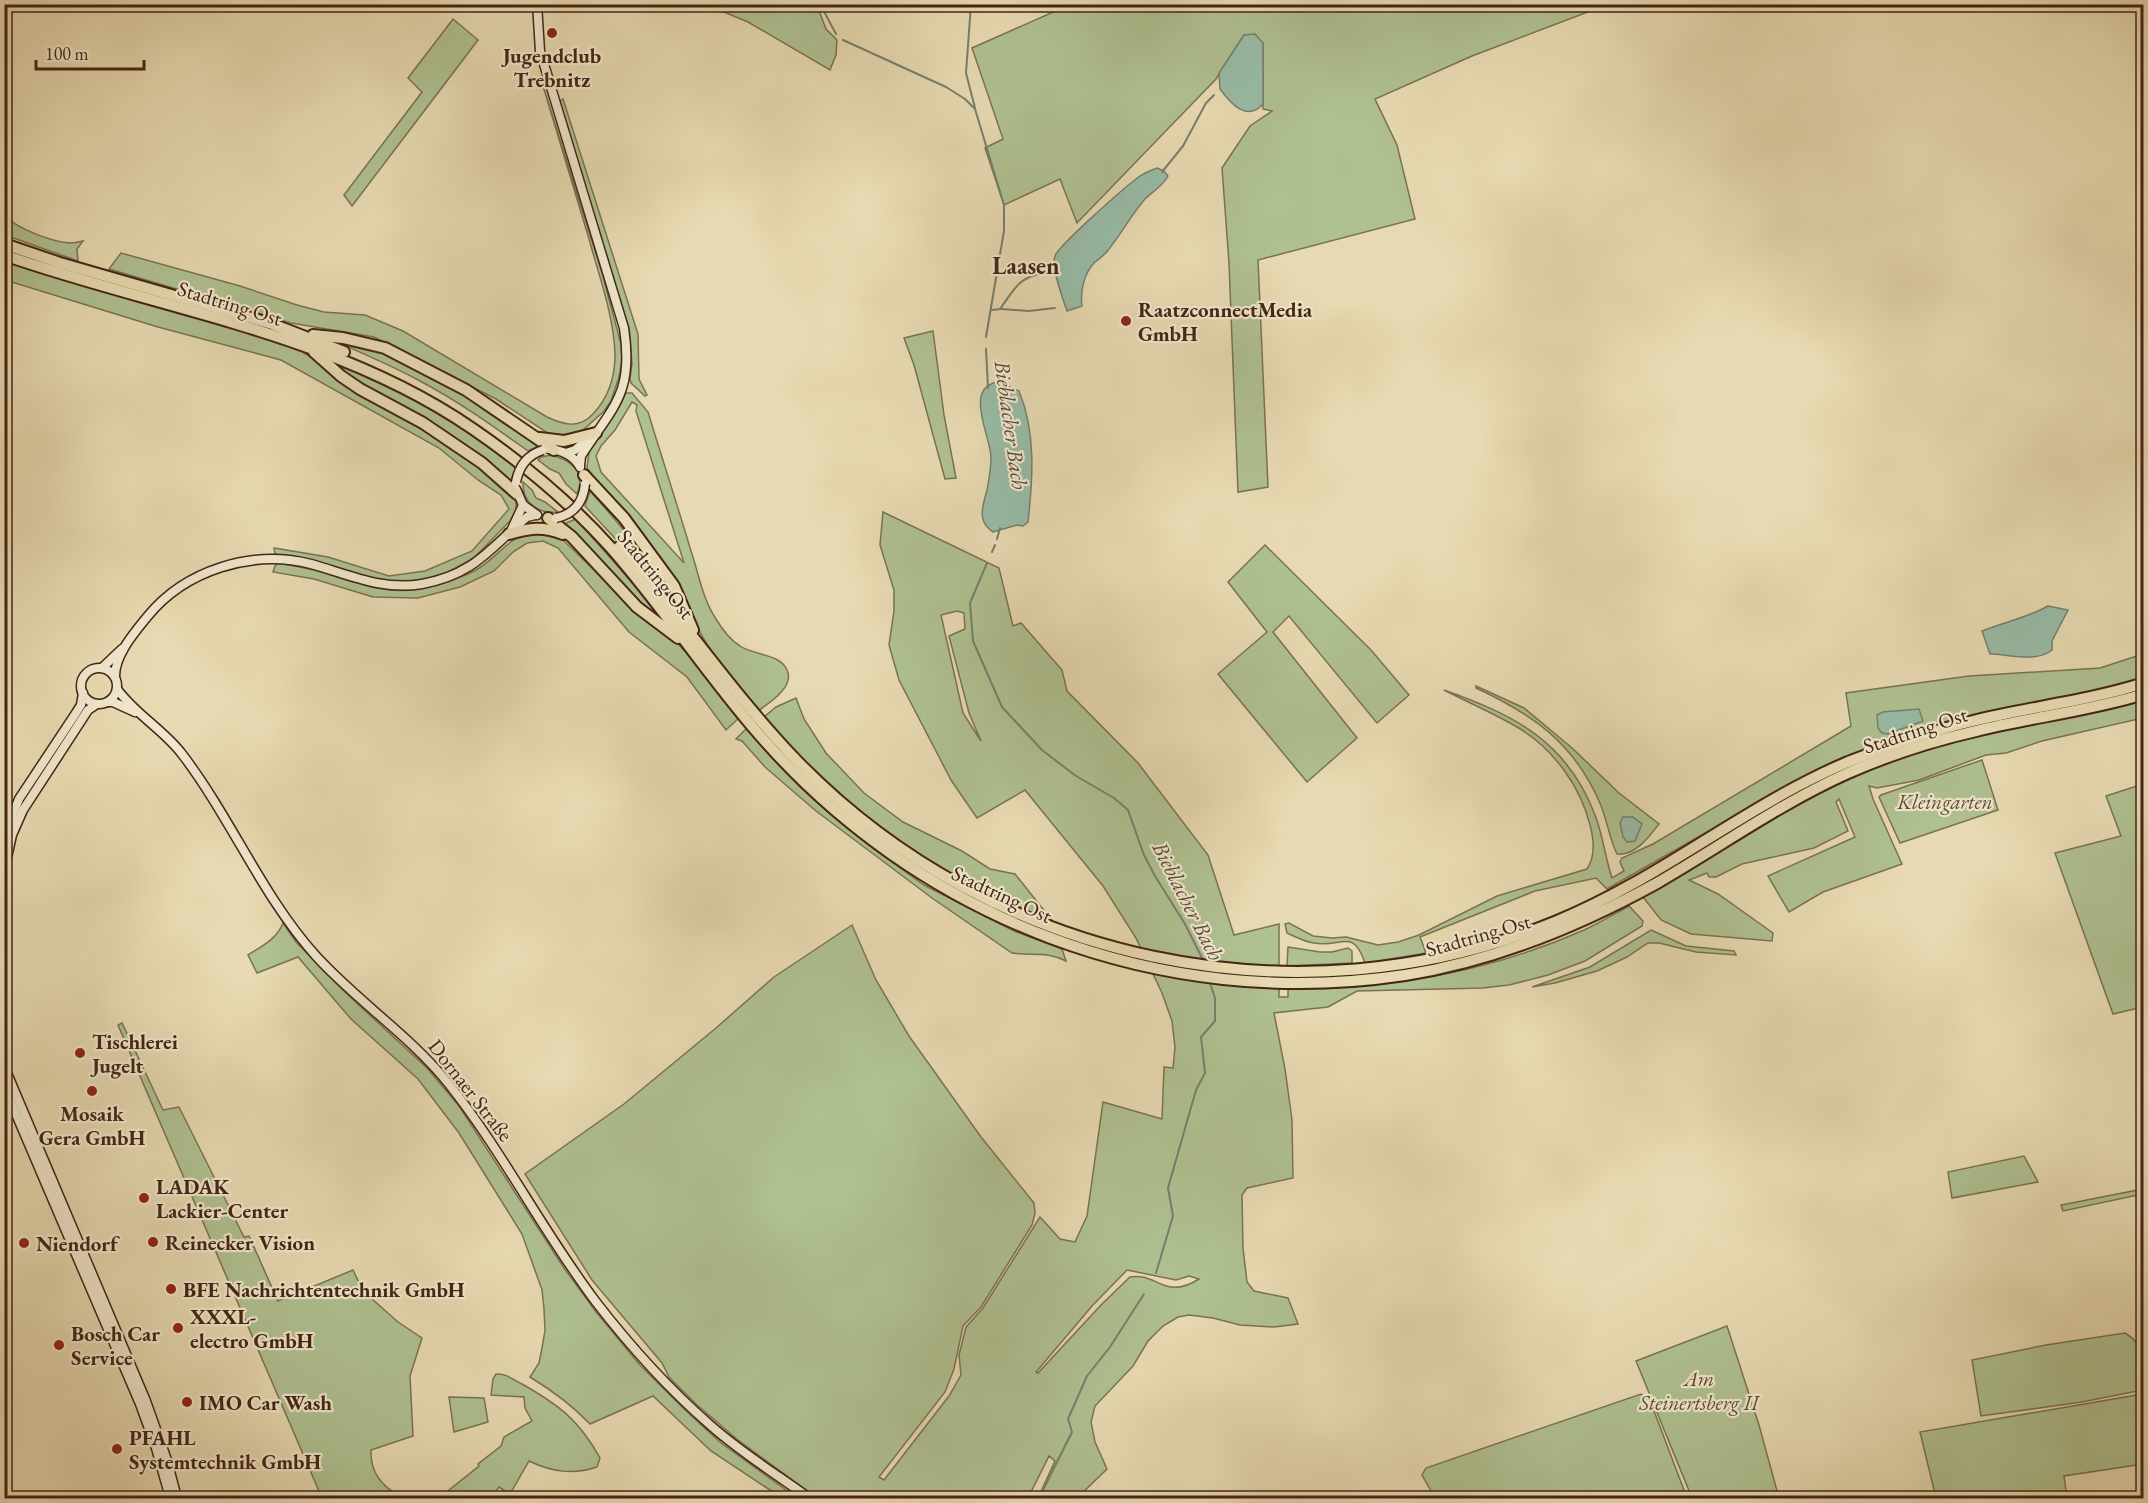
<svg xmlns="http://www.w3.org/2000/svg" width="2148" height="1503" viewBox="0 0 2148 1503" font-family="'EB Garamond',serif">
  <rect width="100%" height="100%" fill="#e7d9b1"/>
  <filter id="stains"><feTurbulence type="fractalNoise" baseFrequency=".00333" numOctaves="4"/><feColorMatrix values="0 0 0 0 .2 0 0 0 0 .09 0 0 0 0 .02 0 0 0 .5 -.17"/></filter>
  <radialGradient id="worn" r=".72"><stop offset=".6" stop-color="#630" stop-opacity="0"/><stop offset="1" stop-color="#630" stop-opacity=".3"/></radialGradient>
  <g fill="#afc091" stroke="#7a7253" stroke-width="1.5" fill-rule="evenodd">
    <polygon points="159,5 159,4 210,5 206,8 156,11"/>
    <polygon points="707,5 817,5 826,29 837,40 836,55 830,70 748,22"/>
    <polygon points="1069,5 1606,5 1472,56 1375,99 1397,145 1415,219 1258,260 1268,487 1238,492 1229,263 1222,168 1250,126 1272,111 1263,109 1263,43 1244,35 1216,79 1077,223 1060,179 1004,205 985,148 1003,139 972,48"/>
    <polygon points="453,19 478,40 352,206 344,195 422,92 408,78"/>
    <path d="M540 76 602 273 621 344 622 359 619 377 611 401 604 411 581 432 560 436 549 434 496 399 374 337 291 323 109 269 121 253 240 286 297 305 324 312 365 315 403 331 547 417C564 425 579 429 593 414 608 398 615 377 615 355 614 316 599 276 589 239 573 185 556 130 540 76Z"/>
    <polygon points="563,99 638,334 639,379 647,395 645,396 631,383 630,379 632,364 629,328 557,103"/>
    <path d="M5 216C18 229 50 241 69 243 73 243 79 242 83 241L77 249 78 261 8 236 5 233Z"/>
    <polygon points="4,260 295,347 485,470 513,495 516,503 516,510 510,521 474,558 448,572 421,580 395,582 368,578 302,558 275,554 274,548 328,557 389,576 425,571 472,551 509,509 501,495 478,480 439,448 281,360 158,327 5,280"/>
    <polygon points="933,331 944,415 956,478 945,479 914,365 904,338"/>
    <path d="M332 340 365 346 397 358 451 387 540 445 528 451C493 426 458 401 420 381 391 365 362 353 332 340Z"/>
    <polygon points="330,360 418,401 473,435 516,467 510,482 358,383 340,370"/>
    <path d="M626 393H632L648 412C662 458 677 504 691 551 699 574 702 598 716 619 722 629 730 640 740 646 753 655 781 654 787 670 795 687 769 703 758 711 731 678 705 649 689 609L587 468 589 452 619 407ZM632 402 637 405 636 411 684 563 601 472 596 456 601 446 615 430Z"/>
    <path d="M551 455C571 460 586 471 577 494L566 484 559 473 550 469 538 460 541 457Z"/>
    <path d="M523 482 532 490 536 498 545 502 558 512C538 514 522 503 523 482Z"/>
    <path d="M590 491C624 529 657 568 679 614L635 560 585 506Z"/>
    <path d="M883 512 999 568 1013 626 1021 623 1062 670 1067 691 1138 763 1208 855 1234 935 1279 924V997H1288V989C1388 990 1492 971 1584 930 1600 923 1614 914 1629 906L1643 921 1642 926 1585 961 1548 975 1509 985 1483 988 1357 991 1328 1007 1274 1013 1285 1069 1292 1120 1293 1178 1247 1188 1242 1195 1243 1248 1247 1282 1254 1291 1288 1298 1298 1324 1274 1327 1240 1325 1213 1318 1189 1315 1178 1317 1163 1326 1148 1341 1133 1366 1095 1406 1091 1422 1095 1442 1107 1469 1077 1498H1038L1055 1461 1049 1456 1028 1498H817L738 1440 696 1404 669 1377 662 1363 592 1280 525 1174 624 1104 716 1028 774 977 852 925 876 980 909 1036 981 1137 1034 1203 1035 1213 1032 1225 981 1307 963 1326 954 1369 945 1392 879 1477 884 1480 949 1396 961 1375 959 1355 966 1327 983 1308 1040 1217 1060 1239 1075 1242 1087 1216 1103 1102 1162 1119 1164 1067 1173 1068 1175 1047 1172 1021 1162 993 1136 938 1103 886 1025 790 977 818 951 780 899 680 889 645 894 611V590L880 545ZM957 611 964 613 965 629 949 636 969 713 981 741 963 713 941 615ZM1127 1270 1176 1280 1189 1276 1199 1279C1164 1301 1158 1272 1130 1277L1101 1305 1038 1373 1036 1372 1092 1306Z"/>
    <polygon points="576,519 644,596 668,626 644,611 561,525"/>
    <path d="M532 531 555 535 564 541 646 620 678 644 697 664 739 718 726 730 687 677 629 632 558 548 543 541 527 543 513 552 494 571 460 587 418 598 373 597 314 579 273 572 275 566 278 563C295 566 312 569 328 574 354 582 382 593 410 590 429 588 449 582 468 574 493 564 506 538 532 531Z"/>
    <polygon points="1265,545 1371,650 1409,695 1377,723 1289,616 1273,632 1357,738 1307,782 1218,674 1267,632 1228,582"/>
    <path d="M2143 654V680L1784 788 1607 889 1596 878 1535 891 1420 937 1426 953 1365 963C1353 927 1341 948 1314 943 1305 942 1296 937 1287 933L1285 924 1289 923 1313 936 1332 938 1346 937 1378 945 1398 942 1419 935 1497 896 1587 869C1596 856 1594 840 1590 825 1581 788 1555 751 1522 730 1498 715 1469 703 1444 690 1514 715 1567 741 1595 815 1603 835 1605 857 1612 878L1624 871 1620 862 1622 858 1653 844 1851 726 1846 693 1969 676 2100 668Z"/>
    <path d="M1476 686 1524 708 1572 748 1619 793 1659 824C1649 837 1635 856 1617 854 1609 838 1607 818 1599 801 1573 742 1532 714 1476 688Z"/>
    <path d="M796 698 804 719 826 753 864 793 903 822 962 851 990 869 1015 874 1051 919C976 896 908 851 849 802 836 791 822 781 810 769 794 753 779 735 763 718L776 707Z"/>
    <path d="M2143 699V718L2042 741 2006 753 1986 755 1919 780 1877 788 1869 786 1873 799 1902 864 1823 892 1789 912 1768 876 1855 837 1839 799 1836 802 1848 831 1814 848 1742 864 1716 877H1709L1707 873 1689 880 1718 894 1773 933 1772 941 1691 934 1661 920 1643 897C1707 858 1769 816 1836 784 1869 769 1904 757 1939 746 2006 727 2076 720 2143 699Z"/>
    <path d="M747 728 799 786 830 814 875 850 924 885 1014 931 1062 949 1066 961C1047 951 1032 956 1012 953L932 898 816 811 765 767 742 741 736 739Z"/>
    <polygon points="1982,760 1998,810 1900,843 1879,797 1881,795"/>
    <polygon points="2143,784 2143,1007 2113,1014 2055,853 2121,836 2106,796"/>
    <path d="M283 923 296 942 346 993 427 1068 459 1106 564 1268 596 1312 640 1365 684 1409 721 1443 797 1498H782L711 1451 653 1396 590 1424C572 1405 553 1391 530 1377L539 1363 542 1348 545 1330 544 1309 542 1290 522 1234 459 1133 418 1079 351 1019 298 957 257 973 248 955C262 946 277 939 283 923Z"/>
    <polygon points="1651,930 1686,946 1734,951 1736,955 1696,952 1659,943 1648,943 1627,957 1597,971 1555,983 1532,987 1590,967"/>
    <polygon points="1288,947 1320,952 1332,952 1348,948 1352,951 1352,963 1287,966"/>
    <path d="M122 1023 163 1110 179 1107 244 1237 249 1236 278 1301 353 1270 363 1291 398 1322 422 1338 410 1376 413 1436 371 1450C370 1471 381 1486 400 1496V1498H322L118 1025Z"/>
    <polygon points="2024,1156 2038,1182 1952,1198 1948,1172"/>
    <polygon points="2143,1189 2143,1194 2063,1211 2061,1205"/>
    <polygon points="1727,1326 1759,1425 1779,1498 1692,1498 1636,1361"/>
    <path d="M2125 1333C2148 1346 2144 1368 2143 1390L2082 1402 1981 1416 1972 1360 2046 1345Z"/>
    <path d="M496 1374C506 1373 513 1380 522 1384 559 1405 579 1420 600 1458L597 1467C573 1475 552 1472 529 1461L510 1494 499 1487 490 1498H452L448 1491 479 1466 478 1464 501 1446 504 1437 532 1421 525 1408 524 1397 491 1395 493 1379Z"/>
    <polygon points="1641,1394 1651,1403 1687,1498 1435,1498 1422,1475 1426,1468"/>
    <polygon points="2143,1394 2143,1464 2064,1476 2067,1498 1936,1498 1920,1432"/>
    <polygon points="449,1397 484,1398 488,1422 454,1432"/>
  </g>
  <g fill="#98bba6" stroke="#767f6c" stroke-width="1.5">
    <path d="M1255 34 1263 43V104C1247 122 1231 104 1220 89L1219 73 1244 35Z"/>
    <path d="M1157 168 1164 171 1168 176C1163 186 1153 191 1145 199 1131 215 1122 233 1109 249 1105 255 1100 258 1095 262 1084 273 1080 291 1082 306L1067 311C1063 299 1051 268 1055 256 1058 246 1124 188 1136 179 1142 174 1149 171 1157 168Z"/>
    <path d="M998 382 1019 391C1036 432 1033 478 1028 522L1023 526 1017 525 993 532C976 521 983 506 987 490 989 480 991 467 991 457 991 438 963 387 998 382Z"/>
    <path d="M2048 606 2068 610 2052 641V650C2037 663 2008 654 1990 654L1982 631C2004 622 2027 618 2048 606Z"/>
    <polygon points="1919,709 1923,721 1888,734 1882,733 1878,728 1877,715 1883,712"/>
    <polygon points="1623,817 1633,817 1642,824 1635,841 1627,842 1623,837 1620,823"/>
  </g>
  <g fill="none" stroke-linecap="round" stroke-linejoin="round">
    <g stroke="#767f6c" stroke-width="2">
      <polyline points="820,4 836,34"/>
      <polyline points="971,4 966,73 975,108"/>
      <polyline points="843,40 946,87 965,99 975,109 1004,205 1004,231 986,337"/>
      <polyline points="1162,172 1183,146 1206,103 1214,95"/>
      <polyline points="1001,309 1029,311 1055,308"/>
      <path d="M992 310 1000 309C1016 287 1018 277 1048 272"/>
      <polyline points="986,349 988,388"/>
      <polyline points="997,539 1000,528"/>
      <polyline points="992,552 995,545"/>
      <polyline points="987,563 970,603 973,641 1002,707 1042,750 1076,776 1114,798 1128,810 1144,855 1155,876 1185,924 1203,960"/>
      <polyline points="1156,1273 1173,1216 1168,1188 1196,1090 1205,1073 1201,1037 1215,1021 1215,998 1209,980"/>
      <polyline points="1039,1498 1072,1432 1068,1419 1087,1376 1110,1347 1144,1294"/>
    </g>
    <defs>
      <g id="secondary">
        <path d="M537 4 540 51 624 328C634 394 613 406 581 456L580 466"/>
        <path d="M549 449C563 450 573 455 580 467"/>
        <polyline points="566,453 575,450 588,439"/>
        <polyline points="516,489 523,505 537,515"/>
        <polyline points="512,529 523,505"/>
        <circle cx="99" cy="686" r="18"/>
        <polyline points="102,668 122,649"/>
        <path d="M115 676C115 655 134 633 147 617 185 570 252 549 311 564 347 574 383 591 422 584 474 575 490 548 527 517L535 515"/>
        <path d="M117 689C135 714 164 730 182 754 231 818 262 896 316 956 357 1001 409 1035 448 1083 503 1152 543 1232 596 1302 630 1346 668 1388 709 1424 740 1452 776 1474 809 1498"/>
        <polyline points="108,702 113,702 135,712"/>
        <polyline points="4,836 19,799 76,713 81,705 83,693"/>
        <polyline points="4,871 12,835 23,810 88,710 97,704"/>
        <polyline points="4,1066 146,1401 167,1460 177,1498"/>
        <polyline points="4,1086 140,1404 156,1448 170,1498"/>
      </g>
      <g id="highway">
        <polyline points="4,244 60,263 272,324 344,352"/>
        <path d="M4 255C162 310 334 333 473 429 524 464 571 503 612 549 663 607 706 673 757 732 918 919 1160 1012 1405 975 1494 961 1579 926 1657 883 1721 846 1781 803 1848 773 1889 755 1932 741 1976 731 2032 717 2089 711 2144 694"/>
        <polyline points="313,335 343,338 385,348 466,390 554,450"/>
        <polyline points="314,352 341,376 360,389 423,423 482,463 517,494"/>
        <polyline points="540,438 564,441 596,433"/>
        <polyline points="584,475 624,518 674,586 693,630"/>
        <polyline points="548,518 572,537 637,607 678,638"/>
        <path d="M509 534C529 528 543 526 563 534"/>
        <path d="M619 547C681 616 733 695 798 762 993 962 1297 1028 1557 921 1660 879 1746 805 1848 762 1889 746 1930 731 1973 721 2029 707 2088 701 2144 683"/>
      </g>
    </defs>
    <use href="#secondary" stroke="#442515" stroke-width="11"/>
    <use href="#highway" stroke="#442515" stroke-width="14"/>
    <use href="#secondary" stroke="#efe6cc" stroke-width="8"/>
    <use href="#highway" stroke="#e7d9b1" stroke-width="10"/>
    <defs>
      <g id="secondary-bridge">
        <path d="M516 482C519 466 527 455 543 450"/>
        <path d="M556 518C574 514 583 503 585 484"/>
      </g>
    </defs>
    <use href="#secondary-bridge" stroke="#442515" stroke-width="11" stroke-linecap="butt"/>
    <use href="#secondary-bridge" stroke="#efe6cc" stroke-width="8"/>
  </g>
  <g fill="#8f2418" stroke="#efe6cc" stroke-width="2">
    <circle cx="552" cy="33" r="6"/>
    <circle cx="1126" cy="321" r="6"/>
    <circle cx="80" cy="1053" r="6"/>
    <circle cx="92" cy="1091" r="6"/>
    <circle cx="144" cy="1198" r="6"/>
    <circle cx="153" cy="1242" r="6"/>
    <circle cx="24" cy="1243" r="6"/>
    <circle cx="171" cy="1289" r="6"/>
    <circle cx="178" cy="1328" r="6"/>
    <circle cx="59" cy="1345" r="6"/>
    <circle cx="187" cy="1402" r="6"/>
    <circle cx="117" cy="1449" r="6"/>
  </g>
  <g text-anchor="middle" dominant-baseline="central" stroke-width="4.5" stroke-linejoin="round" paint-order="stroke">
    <g font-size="21" font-weight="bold" fill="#442515" stroke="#efe6cc" text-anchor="start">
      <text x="552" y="55" text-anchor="middle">Jugendclub<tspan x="552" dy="24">Trebnitz</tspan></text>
      <text x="1138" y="309">RaatzconnectMedia<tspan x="1138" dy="24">GmbH</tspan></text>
      <text x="92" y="1041">Tischlerei<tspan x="92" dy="24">Jugelt</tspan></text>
      <text x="92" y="1113" text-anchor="middle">Mosaik<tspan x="92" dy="24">Gera GmbH</tspan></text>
      <text x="156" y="1186">LADAK<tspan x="156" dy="24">Lackier-Center</tspan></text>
      <text x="165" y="1242">Reinecker Vision</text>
      <text x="36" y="1243">Niendorf</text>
      <text x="183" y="1289">BFE Nachrichtentechnik GmbH</text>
      <text x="190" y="1316">XXXL-<tspan x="190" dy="24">electro GmbH</tspan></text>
      <text x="71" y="1333">Bosch Car<tspan x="71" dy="24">Service</tspan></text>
      <text x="199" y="1402">IMO Car Wash</text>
      <text x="129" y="1437">PFAHL<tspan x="129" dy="24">Systemtechnik GmbH</tspan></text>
    </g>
    <g font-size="21" fill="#442515" stroke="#efe6cc">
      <text transform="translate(230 303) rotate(17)">Stadtring Ost</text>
      <text transform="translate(656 574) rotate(51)">Stadtring Ost</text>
      <text transform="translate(1915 730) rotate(-18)">Stadtring Ost</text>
      <text transform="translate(1002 894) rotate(25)">Stadtring Ost</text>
      <text transform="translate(1478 935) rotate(-16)">Stadtring Ost</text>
      <text transform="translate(471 1090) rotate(52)">Dornaer Straße</text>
    </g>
    <g font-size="21" font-style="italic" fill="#5f4c34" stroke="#efe6cc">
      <text x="1945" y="801">Kleingarten</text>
      <text x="1699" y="1378">Am<tspan x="1699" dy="24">Steinertsberg II</tspan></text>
    </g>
    <g font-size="22" font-style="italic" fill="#594a39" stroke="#efe6cc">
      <text transform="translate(1011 425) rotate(82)">Bieblacher Bach</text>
      <text transform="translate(1188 901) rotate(63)">Bieblacher Bach</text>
    </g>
    <g font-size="24" font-weight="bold" fill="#442515" stroke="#efe6cc">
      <text x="1026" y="265">Laasen</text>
    </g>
  </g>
  <rect width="2148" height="1503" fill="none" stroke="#e7d9b1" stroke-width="24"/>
  <rect x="6" y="6" width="2136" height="1491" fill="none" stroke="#442515" stroke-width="3"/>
  <rect x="12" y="12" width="2124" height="1479" fill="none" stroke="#442515" stroke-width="1.5"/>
  <path d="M36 60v9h108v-9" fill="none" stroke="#442515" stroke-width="3"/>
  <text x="45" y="60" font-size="18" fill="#442515" stroke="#efe6cc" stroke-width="4.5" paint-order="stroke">100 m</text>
  <rect width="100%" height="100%" filter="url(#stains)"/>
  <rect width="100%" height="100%" fill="url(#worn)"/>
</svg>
